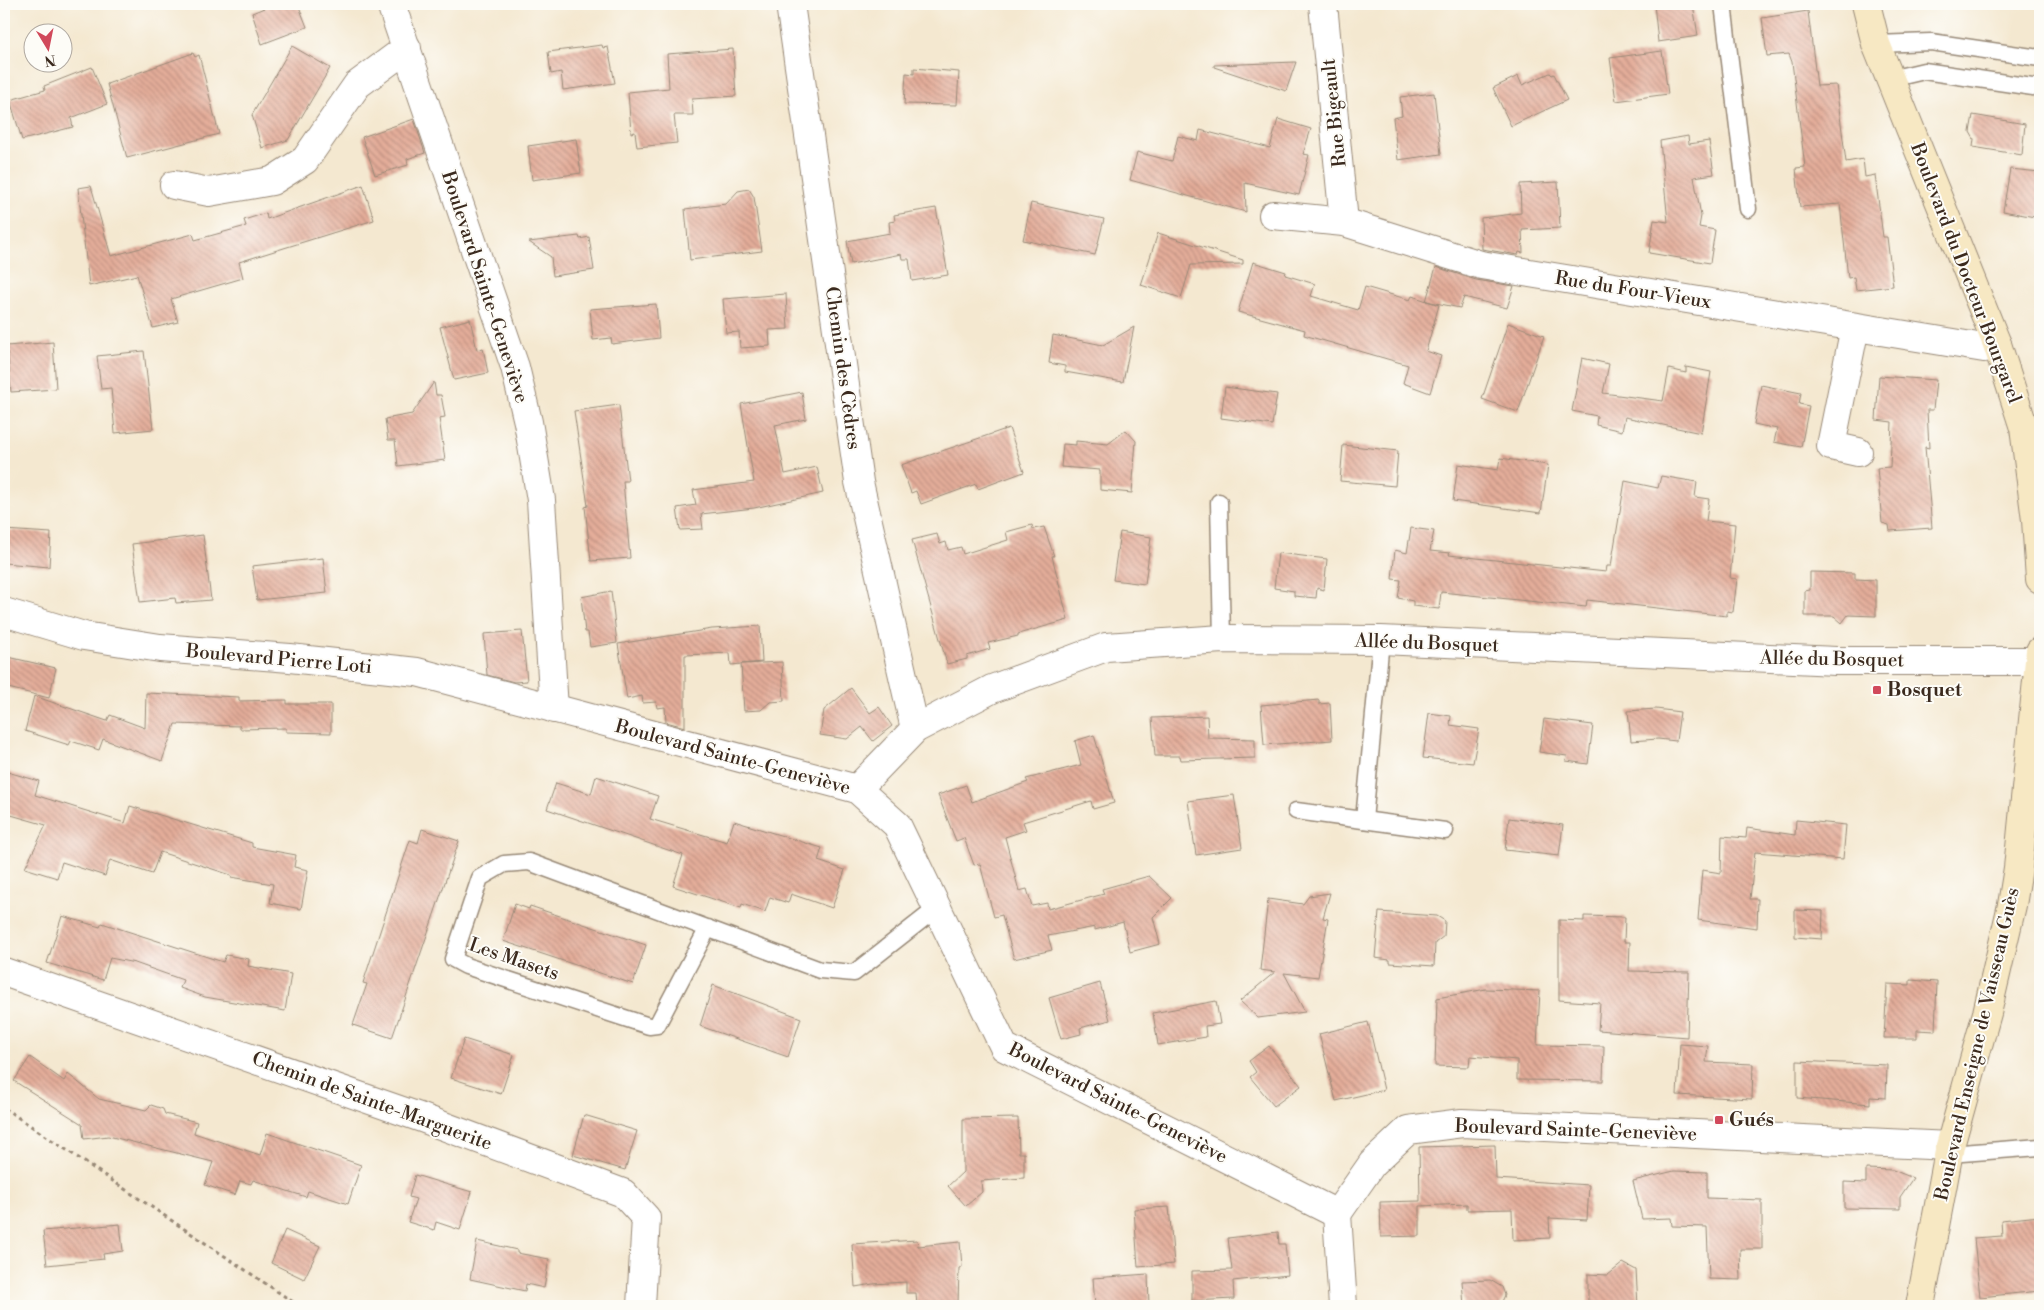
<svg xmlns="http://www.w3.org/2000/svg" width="2044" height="1310" viewBox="0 0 2044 1310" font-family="'Libre Bodoni',serif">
  <defs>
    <pattern id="building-back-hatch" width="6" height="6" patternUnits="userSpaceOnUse" patternTransform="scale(1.25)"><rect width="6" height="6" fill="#e4ad9a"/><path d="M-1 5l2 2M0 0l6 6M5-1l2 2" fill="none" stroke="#ba8d7d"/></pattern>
  </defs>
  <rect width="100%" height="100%" fill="#fdfcf7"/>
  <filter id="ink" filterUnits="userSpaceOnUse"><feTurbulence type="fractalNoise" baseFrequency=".02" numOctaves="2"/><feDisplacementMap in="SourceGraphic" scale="10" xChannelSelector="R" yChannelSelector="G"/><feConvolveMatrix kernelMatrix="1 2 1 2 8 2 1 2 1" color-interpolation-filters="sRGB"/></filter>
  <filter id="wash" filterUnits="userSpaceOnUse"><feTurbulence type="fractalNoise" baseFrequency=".0096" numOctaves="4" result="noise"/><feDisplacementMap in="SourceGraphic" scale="20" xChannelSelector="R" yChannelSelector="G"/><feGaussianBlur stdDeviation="1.12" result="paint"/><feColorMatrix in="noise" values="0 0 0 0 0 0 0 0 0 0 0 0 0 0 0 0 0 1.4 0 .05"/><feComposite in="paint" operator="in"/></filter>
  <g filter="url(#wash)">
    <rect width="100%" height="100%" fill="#f4e8d0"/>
    <g id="blocks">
      <g fill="url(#building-back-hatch)">
        <polygon points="274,4 298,4 307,27 262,44 252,13"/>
        <polygon points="1654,4 1693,4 1698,36 1658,42"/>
        <polygon points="1808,11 1817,86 1836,85 1846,162 1863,159 1865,177 1875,175 1883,237 1887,237 1893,286 1856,290 1854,277 1848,278 1840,204 1800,207 1796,168 1805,167 1792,62 1789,54 1767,56 1762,18"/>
        <polygon points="602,45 603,48 608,47 615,83 563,90 561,72 551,74 548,52"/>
        <polygon points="292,46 330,68 288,140 262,148 252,115"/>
        <polygon points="733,49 736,96 692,99 693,115 674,115 677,143 637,147 635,132 631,133 628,92 669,88 667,54"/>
        <polygon points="1662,51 1668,94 1616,101 1610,58"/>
        <polygon points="193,53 195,57 199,55 219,134 127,158 107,84"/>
        <polygon points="1296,62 1286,91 1214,67 1214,65"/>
        <polygon points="92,67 107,104 71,118 73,127 22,140 10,100 45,90 44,86"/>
        <polygon points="914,68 959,72 957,105 904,104 906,73 914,74"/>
        <polygon points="1550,73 1552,75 1554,74 1567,100 1511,126 1493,88 1518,76 1522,85"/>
        <polygon points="1434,93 1441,154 1398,160 1393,118 1402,116 1400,97"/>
        <polygon points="1973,115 2025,124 2022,155 1973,147 1974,139 1970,132"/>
        <polygon points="414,119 425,153 407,159 408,165 375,175 362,137"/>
        <polygon points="1278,119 1311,129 1303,154 1309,155 1299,195 1245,183 1246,212 1130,180 1137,152 1172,161 1178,136 1198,141 1200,130 1270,148"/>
        <polygon points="1688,136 1689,144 1709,141 1714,174 1694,177 1701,216 1699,227 1715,230 1710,263 1649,253 1654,220 1668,222 1660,141"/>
        <polygon points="576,139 581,173 532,180 528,146"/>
        <polygon points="2010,169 2040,172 2040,218 2003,211"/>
        <polygon points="1558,182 1560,228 1522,230 1523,253 1519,252 1518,255 1482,249 1481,218 1521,213 1520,184"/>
        <polygon points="363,185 374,220 239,262 243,278 171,299 178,322 153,328 137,275 89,286 78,188 91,186 111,256 193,234 195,240 246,226 244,220 266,213 267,219"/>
        <polygon points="749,189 754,197 762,251 690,260 685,209 726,204 738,191"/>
        <polygon points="1031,203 1104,219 1095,255 1023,240"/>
        <polygon points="936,208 948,275 912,281 909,259 902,259 901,254 851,264 847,241 890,233 889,222 895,221 894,215"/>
        <polygon points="1158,233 1243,260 1243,264 1191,265 1181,298 1141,285"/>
        <polygon points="579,236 580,239 589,237 594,270 553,276 551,257 529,242"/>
        <polygon points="1253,262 1286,272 1285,275 1315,284 1311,296 1358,310 1365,287 1410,300 1412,296 1439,305 1426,351 1441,356 1430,393 1403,383 1408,365 1304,335 1305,330 1238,312"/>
        <polygon points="1436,267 1476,280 1514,286 1507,308 1464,297 1460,308 1426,301"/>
        <polygon points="786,294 788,329 769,330 770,346 740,348 739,332 726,333 723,299"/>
        <polygon points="656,304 659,338 612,344 611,338 593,340 590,309"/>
        <polygon points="470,319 477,350 483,348 488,373 454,380 440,327"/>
        <polygon points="1508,323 1544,336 1518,412 1482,399"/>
        <polygon points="1134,327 1123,382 1065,372 1065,366 1049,363 1053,335 1103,345"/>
        <polygon points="53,342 56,389 11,392 7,346"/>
        <polygon points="144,351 153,429 115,433 111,388 101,389 97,356"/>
        <polygon points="1582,358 1609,364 1603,393 1663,401 1669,369 1686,373 1686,367 1711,372 1701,433 1625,417 1622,431 1596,425 1597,416 1572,411"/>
        <polygon points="1879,376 1936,380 1933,410 1927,410 1929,448 1925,447 1932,528 1890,531 1889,525 1882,523 1877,468 1890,467 1892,422 1876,420"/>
        <polygon points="434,382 436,395 441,395 445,417 439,418 445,460 398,466 395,440 388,440 385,419 412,414"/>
        <polygon points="1761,385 1801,393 1799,404 1809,406 1801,447 1774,442 1777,429 1754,424"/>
        <polygon points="1225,387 1277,394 1272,425 1221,418"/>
        <polygon points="802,392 806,419 775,425 785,474 817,467 823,493 754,508 701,514 703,529 680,530 677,508 696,505 693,490 754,482 741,404"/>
        <polygon points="619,405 628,481 623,481 630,558 591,561 585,507 588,506 574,411"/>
        <polygon points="1009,428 1024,472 978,489 976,484 921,504 916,491 911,493 901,465"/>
        <polygon points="1126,430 1136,441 1132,493 1100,490 1100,470 1061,467 1063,444 1076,445 1076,441 1108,444"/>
        <polygon points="1343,445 1398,451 1395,486 1340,481"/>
        <polygon points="1500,458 1548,465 1541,513 1453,501 1458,464 1498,470"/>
        <polygon points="1661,476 1697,482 1695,497 1709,499 1706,521 1735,524 1730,578 1737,579 1733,612 1727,611 1727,616 1587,600 1586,607 1441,592 1439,609 1413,606 1413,601 1398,598 1401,580 1392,579 1395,550 1407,553 1411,528 1434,531 1430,551 1450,553 1449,555 1606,572 1607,566 1611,566 1625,481 1658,488"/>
        <polygon points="1032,525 1033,529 1044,527 1054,556 1052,556 1068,620 1018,634 1018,636 988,643 990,649 967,656 967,659 947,664 912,540 937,534 940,544 946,542 948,550 961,547 963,554 1008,540 1006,532"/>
        <polygon points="4,530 51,533 49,567 4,563"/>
        <polygon points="1120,532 1151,537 1145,584 1113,580"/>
        <polygon points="203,535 211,600 176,603 175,598 140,602 132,544"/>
        <polygon points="1278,553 1327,559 1324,590 1317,588 1316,598 1294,596 1294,591 1274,588"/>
        <polygon points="323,558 327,593 257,600 252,566"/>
        <polygon points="1810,572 1855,573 1855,579 1876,580 1876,616 1848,615 1842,623 1834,616 1805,616 1805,591 1810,590"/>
        <polygon points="611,591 617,643 590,647 588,632 585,632 581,597"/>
        <polygon points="760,626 762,662 731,665 730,653 685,655 685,727 666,722 665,707 657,708 656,702 643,703 642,696 627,699 618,644 712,629"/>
        <polygon points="522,631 527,681 514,682 487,675 484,634"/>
        <polygon points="4,656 56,668 49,698 4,687"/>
        <polygon points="782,662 784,701 770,702 761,710 744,711 741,664"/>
        <polygon points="851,688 870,713 879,707 892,726 873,741 862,727 847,739 820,735 824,710"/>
        <polygon points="146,693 239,697 239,701 287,700 287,704 331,704 331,733 286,732 286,728 240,729 240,726 175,724 162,761 103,739 99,750 71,741 69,745 25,731 34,696 107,721 110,715 145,728"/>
        <polygon points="1319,700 1319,704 1330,703 1332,740 1264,745 1261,705"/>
        <polygon points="1656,709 1680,712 1676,741 1658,739 1631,741 1628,711"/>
        <polygon points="1429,713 1451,716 1450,725 1479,729 1473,763 1423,758"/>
        <polygon points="1207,716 1208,738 1255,739 1255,758 1181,760 1180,756 1155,756 1152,718"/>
        <polygon points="1544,719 1593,725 1588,764 1566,761 1567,756 1539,752"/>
        <polygon points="1094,735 1114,803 1093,809 1091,801 1023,822 1026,830 1005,837 1019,891 1027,889 1032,906 1047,903 1048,909 1104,894 1102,889 1149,876 1172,898 1153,917 1160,944 1130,952 1123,922 1095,930 1095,927 1048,936 1052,950 1014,959 1002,915 994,917 980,864 974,865 964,838 956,841 938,795 966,785 972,802 1028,782 1026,779 1081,765 1075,741"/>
        <polygon points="4,771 39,781 35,795 125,823 130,806 252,843 252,847 296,855 294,867 308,870 301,909 270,903 273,884 231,877 231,875 160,852 152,874 110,860 105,876 62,862 57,878 25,868 46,825 4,813"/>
        <polygon points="596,776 658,796 650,819 727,842 734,821 822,848 818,861 845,870 832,908 791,894 788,903 770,897 765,912 742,904 741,908 673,886 683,855 547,809 556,783 591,794"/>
        <polygon points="1234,795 1242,848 1196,855 1188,801"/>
        <polygon points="1509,818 1563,825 1559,856 1505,850"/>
        <polygon points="1796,820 1846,825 1843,859 1755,852 1750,899 1758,899 1757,928 1698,920 1702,870 1721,873 1722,836 1746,838 1747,828 1795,835"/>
        <polygon points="422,829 459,841 392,1038 353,1025 367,984 363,983 410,840 418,843"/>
        <polygon points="1330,893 1323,918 1328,919 1318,977 1284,973 1305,1012 1258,1018 1240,1001 1275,972 1260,970 1268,899 1303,904 1309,896"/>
        <polygon points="515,904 529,909 530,906 646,945 633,984 503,941"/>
        <polygon points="1795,910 1823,911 1822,939 1795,937"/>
        <polygon points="1379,912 1437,916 1445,921 1444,936 1435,943 1434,966 1390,963 1390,960 1375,958"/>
        <polygon points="62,916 100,927 102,923 223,962 226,955 249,959 248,966 291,974 285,1011 205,997 180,988 183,980 135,963 110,958 103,980 47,963"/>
        <polygon points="1584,916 1625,917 1624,942 1630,942 1629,971 1689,972 1687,1037 1598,1030 1600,1003 1559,1000 1559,920 1584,921"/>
        <polygon points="1910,980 1937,982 1935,1031 1917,1030 1917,1038 1884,1038 1887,984 1910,985"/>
        <polygon points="1100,983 1110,1020 1080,1028 1081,1034 1061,1039 1049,998"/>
        <polygon points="713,985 801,1018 788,1057 700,1026"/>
        <polygon points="1486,989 1540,991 1537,1045 1604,1046 1603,1081 1517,1080 1517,1060 1470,1056 1469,1067 1435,1066 1437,998"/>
        <polygon points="1216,1001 1220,1024 1205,1026 1206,1037 1158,1045 1153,1013"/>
        <polygon points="1368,1022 1384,1090 1336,1101 1319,1034"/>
        <polygon points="464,1039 514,1055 501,1094 451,1078"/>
        <polygon points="1680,1044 1708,1046 1706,1062 1753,1064 1752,1099 1677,1095"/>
        <polygon points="1269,1046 1301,1086 1274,1106 1250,1077 1256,1072 1249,1061"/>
        <polygon points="30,1057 64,1081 68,1074 99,1099 146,1110 151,1105 163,1109 165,1114 197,1122 194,1133 260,1155 267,1133 361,1165 348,1204 308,1191 306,1197 253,1180 251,1184 240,1181 235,1195 205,1185 213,1162 108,1136 84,1139 82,1124 14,1081"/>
        <polygon points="1797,1061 1887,1065 1886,1098 1870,1097 1870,1104 1797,1098"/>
        <polygon points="584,1115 637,1131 625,1170 573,1155"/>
        <polygon points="1018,1118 1019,1153 1024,1153 1024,1178 981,1181 982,1192 966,1206 948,1186 963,1172 963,1119"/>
        <polygon points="1495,1145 1496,1179 1589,1185 1587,1220 1549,1218 1550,1238 1513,1240 1512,1209 1467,1210 1467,1204 1420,1206 1420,1236 1381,1237 1380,1202 1420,1201 1419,1147"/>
        <polygon points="1866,1169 1893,1170 1913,1178 1900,1197 1900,1209 1844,1208 1844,1182 1866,1183"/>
        <polygon points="1674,1171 1707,1172 1707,1198 1762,1200 1762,1249 1740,1249 1741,1280 1709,1279 1707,1227 1672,1226 1671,1218 1642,1219 1633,1181"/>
        <polygon points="415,1175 472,1192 460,1230 436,1222 434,1230 408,1222 416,1199 409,1197"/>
        <polygon points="1169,1207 1174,1264 1138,1267 1134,1209"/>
        <polygon points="2040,1216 2040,1291 1980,1297 1974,1238 2002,1236 2001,1220"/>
        <polygon points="120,1224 123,1251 103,1254 104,1259 47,1265 43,1231"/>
        <polygon points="285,1230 320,1246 304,1279 271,1263"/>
        <polygon points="1278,1232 1279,1244 1285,1244 1288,1275 1233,1281 1234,1299 1192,1301 1192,1271 1232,1270 1228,1238"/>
        <polygon points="917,1240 918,1246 960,1242 962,1267 959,1268 958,1303 917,1306 916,1293 906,1293 906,1282 873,1284 855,1287 852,1244"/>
        <polygon points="477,1241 517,1250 517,1253 549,1259 544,1288 526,1284 525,1291 470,1279"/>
        <polygon points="1623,1263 1636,1270 1638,1306 1588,1306 1588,1274 1608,1275"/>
        <polygon points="1148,1274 1149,1306 1095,1306 1093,1278"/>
        <polygon points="1490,1280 1502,1287 1505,1295 1500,1306 1464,1306 1462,1281"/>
      </g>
    </g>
  </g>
  <g filter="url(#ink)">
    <use href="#blocks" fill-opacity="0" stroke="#988977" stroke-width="1"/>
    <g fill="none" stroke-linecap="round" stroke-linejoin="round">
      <defs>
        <g id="lane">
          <polyline points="1723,4 1748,209"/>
          <polyline points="1876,44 1931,42 2040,58"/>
          <polyline points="1890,79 1924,71 2040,88"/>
          <polyline points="1219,502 1222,639"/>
          <polyline points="1296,811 1445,831"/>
          <polyline points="1364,820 1381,640"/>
          <polyline points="708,928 657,1025 649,1026 466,966 453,959 480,878 504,864 529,862 820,970 854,973 937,908"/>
          <polyline points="1949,1154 2040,1147"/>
        </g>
        <g id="street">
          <polyline points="391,4 515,367 528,422 541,500 554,709"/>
          <polyline points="790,4 859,482 915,729"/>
          <polyline points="1323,4 1344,222"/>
          <polyline points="174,185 209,192 272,181 305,160 357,85 407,48"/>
          <polyline points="1273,215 1344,222 1481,265 1984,348 1997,344"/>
          <polyline points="1855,327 1831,446 1858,452"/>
          <polyline points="4,612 84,636 160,648 290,658 417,672 857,789 897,825 1004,1047 1337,1214"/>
          <polyline points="857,789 915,729 992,689 1106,647 1222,639 1381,640 1836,661 2040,661"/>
          <polyline points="4,972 422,1118 623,1193 646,1218 641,1306"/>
          <polyline points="1337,1214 1372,1164 1408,1130 1462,1123 1950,1146"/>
          <polyline points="1337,1214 1343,1306"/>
        </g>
        <g id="secondary">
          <polyline points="1866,4 1876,44 1997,344 2024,428 2036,520 2040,579"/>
          <polyline points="1920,1306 1950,1146 1987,1013 2012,905 2018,868 2040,651"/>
        </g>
      </defs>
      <use href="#lane" stroke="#988977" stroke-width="19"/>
      <use href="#street" stroke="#988977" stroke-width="30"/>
      <use href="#secondary" stroke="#988977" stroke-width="30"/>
      <polyline stroke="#988977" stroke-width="3" stroke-dasharray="4 4" stroke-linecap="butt" points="4,1108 299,1306"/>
      <use href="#lane" stroke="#fff" stroke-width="16"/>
      <use href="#street" stroke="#fff" stroke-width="28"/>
      <use href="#secondary" stroke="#f7e8c3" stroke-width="28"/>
    </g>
  </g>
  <g fill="#d1495b" stroke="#fdfcf7" stroke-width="2">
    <rect x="1872" y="685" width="10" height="10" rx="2.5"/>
    <rect x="1714" y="1115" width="10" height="10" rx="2.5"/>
  </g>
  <g text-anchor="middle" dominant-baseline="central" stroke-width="4" stroke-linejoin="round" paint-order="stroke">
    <g font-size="19" fill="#3b2a1e" stroke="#fdfcf7">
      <text transform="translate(1334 113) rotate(-96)">Rue Bigeault</text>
      <text transform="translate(1966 273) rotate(69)">Boulevard du Docteur Bourgarel</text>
      <text transform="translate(485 287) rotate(72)">Boulevard Sainte-Geneviève</text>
      <text transform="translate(1633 290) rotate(9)">Rue du Four-Vieux</text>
      <text transform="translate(843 368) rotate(82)">Chemin des Cèdres</text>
      <text transform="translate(1427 643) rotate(2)">Allée du Bosquet</text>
      <text transform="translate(279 659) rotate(5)">Boulevard Pierre Loti</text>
      <text transform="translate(1832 659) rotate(1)">Allée du Bosquet</text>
      <text transform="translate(733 757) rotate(15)">Boulevard Sainte-Geneviève</text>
      <text transform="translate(514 959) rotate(19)">Les Masets</text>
      <text transform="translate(1977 1044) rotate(-77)">Boulevard Enseigne de Vaisseau Guès</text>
      <text transform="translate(372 1101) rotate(20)">Chemin de Sainte-Marguerite</text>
      <text transform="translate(1118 1103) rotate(27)">Boulevard Sainte-Geneviève</text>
      <text transform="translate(1576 1130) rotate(2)">Boulevard Sainte-Geneviève</text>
    </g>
    <g font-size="19" font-weight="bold" fill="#3b2a1e" stroke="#fdfcf7" text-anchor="start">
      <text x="1887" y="690">Bosquet</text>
      <text x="1729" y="1120">Gués</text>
    </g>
  </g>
  <rect width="2044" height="1310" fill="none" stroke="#fdfcf7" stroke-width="20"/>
  <g transform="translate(48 48) rotate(170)"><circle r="24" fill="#fdfcf7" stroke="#afa8a0"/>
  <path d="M0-4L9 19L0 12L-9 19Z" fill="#d1495b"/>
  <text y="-8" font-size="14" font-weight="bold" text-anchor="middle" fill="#3b2a1e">N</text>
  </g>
</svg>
